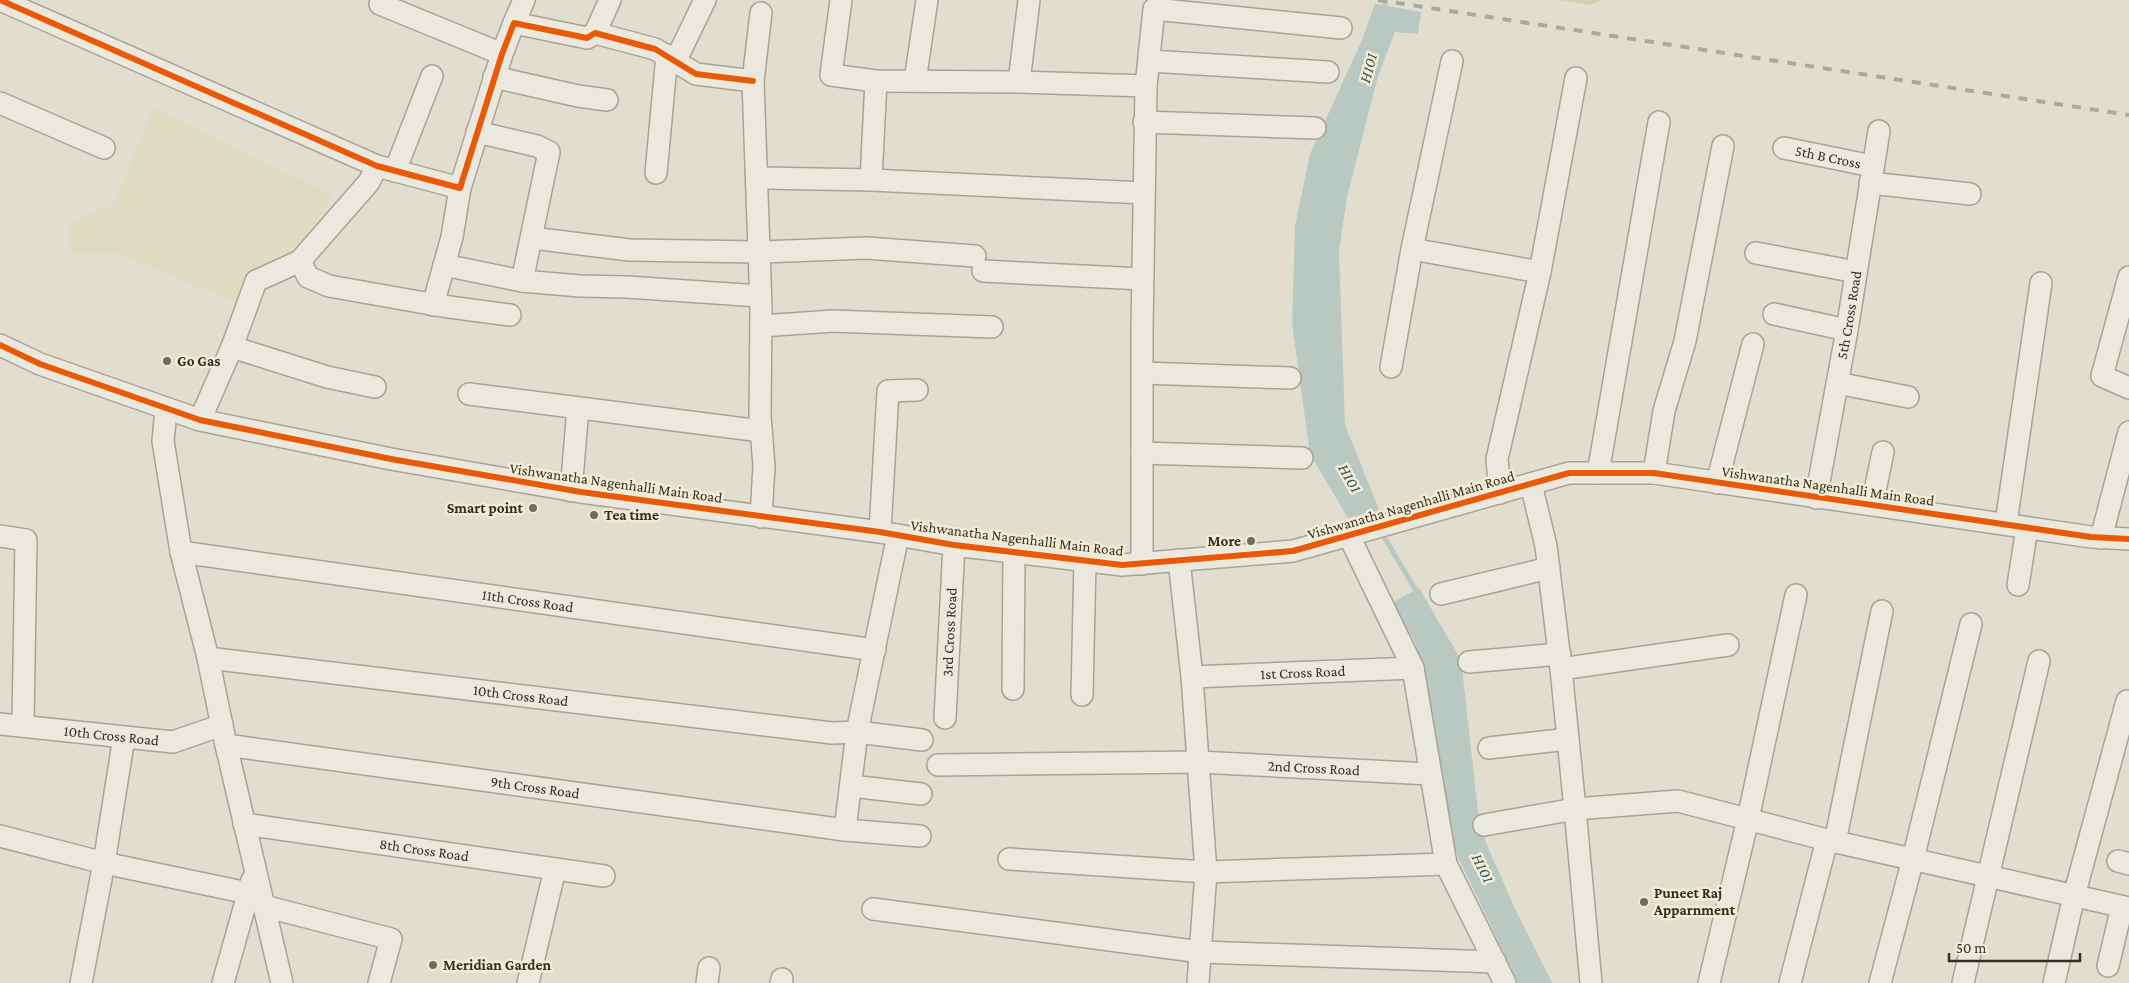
<svg xmlns="http://www.w3.org/2000/svg" width="2129" height="983" viewBox="0 0 2129 983" font-family="'Crimson Pro',serif">
  <rect width="100%" height="100%" fill="#e2decf"/>
  <polygon fill="#e0dcc1" points="153,108 333,195 297,253 249,273 237,303 119,254 70,253 67,223 114,204"/>
  <polygon fill="#cfd1b3" points="1558,0 1600,0 1591,5"/>
  <g fill="#b9c8c0">
    <polygon points="1375,4 1421,12 1418,34 1395,32 1378,76 1347,197 1339,252 1345,425 1379,510 1348,518 1310,454 1292,323 1295,226 1310,154 1362,40"/>
    <polygon points="1419,588 1461,660 1480,829 1515,909 1552,983 1518,983 1448,836 1416,644 1392,603"/>
  </g>
  <g fill="none" stroke-linecap="round" stroke-linejoin="round">
    <g stroke="#b9c8c0" stroke-width="5">
      <polyline points="1383,12 1386,0"/>
      <polyline points="1367,507 1376,523"/>
      <polyline points="1380,530 1418,594"/>
    </g>
    <defs>
      <g id="minor">
        <polyline points="0,0 377,166 460,188 502,54 514,23 587,38 595,33 655,49 696,74 753,81"/>
        <polyline points="382,0 380,4 502,54"/>
        <polyline points="841,0 831,75 876,81 1019,82 1146,86 1142,331 1142,564"/>
        <polyline points="514,23 524,0"/>
        <polyline points="595,33 610,0"/>
        <polyline points="1150,61 1328,72"/>
        <polyline points="675,62 705,0"/>
        <polyline points="494,77 578,96 607,100"/>
        <polyline points="915,81 927,0"/>
        <polyline points="1019,82 1029,0"/>
        <polyline points="1146,86 1154,9 1341,28"/>
        <polyline points="0,103 104,148"/>
        <polyline points="1144,122 1315,128"/>
        <polyline points="477,132 537,146 549,152 522,281"/>
        <path id="s1" d="M1784 148 1872 166"/>
        <polyline points="395,171 432,76"/>
        <polyline points="656,173 667,55"/>
        <polyline points="757,178 871,180 876,81"/>
        <polyline points="871,180 1144,193"/>
        <polyline points="1870,183 1970,194"/>
        <polyline points="532,238 629,250 759,252 866,248 975,256"/>
        <polyline points="1412,249 1540,272"/>
        <polyline points="1756,253 1856,272"/>
        <polyline points="300,261 308,277 329,286 442,306 510,315"/>
        <polyline points="444,265 522,281 580,286 627,287 760,296"/>
        <polyline points="983,271 1143,279"/>
        <polyline points="2129,277 2102,376 2129,388"/>
        <polyline points="433,305 452,237 460,188"/>
        <polyline points="1774,314 1847,330"/>
        <polyline points="761,326 833,321 992,327"/>
        <polyline points="0,345 40,364 200,420 391,459 581,492 880,532 954,545 1122,565 1293,551 1569,473 1654,473 2091,537 2129,539"/>
        <polyline points="232,347 327,377 375,387"/>
        <polyline points="1391,367 1412,249 1452,61"/>
        <polyline points="1143,373 1290,378"/>
        <polyline points="1837,383 1908,397"/>
        <polyline points="469,394 761,431"/>
        <polyline points="166,410 163,441 181,552 208,658 226,745 282,983"/>
        <polyline points="200,420 232,347 256,281 300,261 369,182 377,166"/>
        <polyline points="1142,453 1302,458"/>
        <polyline points="1598,473 1659,122"/>
        <polyline points="1654,473 1664,411 1685,341 1723,146"/>
        <polyline points="1717,483 1753,344"/>
        <polyline points="1531,484 1546,546 1561,669 1575,809 1678,801 1827,840 2129,908"/>
        <polyline points="571,491 578,408"/>
        <polyline points="1500,493 1497,459 1540,272 1576,78"/>
        <path id="s2" d="M1816 498 1847 330 1879 131"/>
        <polyline points="1872,505 1883,452"/>
        <polyline points="761,517 764,466 760,416 761,307 753,81 761,13"/>
        <polyline points="2006,523 2041,283"/>
        <polyline points="880,532 888,391 917,390"/>
        <polyline points="0,536 26,540 23,725"/>
        <polyline points="1349,536 1413,668 1446,864 1505,983"/>
        <polyline points="2101,538 2129,432"/>
        <path id="s3" d="M181 552 875 650"/>
        <polyline points="1179,560 1192,677 1206,872 1198,983"/>
        <polyline points="2018,585 2027,528"/>
        <polyline points="1441,594 1549,568"/>
        <path id="s4" d="M208 658 832 733 857 732 898 535"/>
        <polyline points="1469,662 1560,654"/>
        <polyline points="1561,669 1728,645"/>
        <path id="s5" d="M1192 677 1413 668"/>
        <polyline points="1013,689 1014,552"/>
        <polyline points="1082,695 1085,561"/>
        <path id="s6" d="M945 718 954 545"/>
        <path id="s7" d="M0 724 173 742 222 725"/>
        <path id="s8" d="M226 745 845 830"/>
        <polyline points="1489,748 1568,739"/>
        <path id="s9" d="M938 765 1199 762 1430 774"/>
        <polyline points="851,786 921,794"/>
        <path id="s10" d="M244 824 604 876"/>
        <polyline points="1484,825 1575,809 1591,983"/>
        <polyline points="0,836 104,863 248,893"/>
        <polyline points="920,836 845,830 857,732 922,740"/>
        <polyline points="1835,842 1882,611"/>
        <polyline points="1009,859 1206,872 1446,864"/>
        <polyline points="2118,861 2129,864"/>
        <polyline points="264,906 391,939 379,983"/>
        <polyline points="873,909 1201,952 1495,962"/>
        <polyline points="2108,966 2122,907"/>
        <polyline points="81,983 104,863 124,737"/>
        <polyline points="223,983 252,880"/>
        <polyline points="528,983 555,869"/>
        <polyline points="707,983 709,968"/>
        <polyline points="781,983 782,979"/>
        <polyline points="1709,983 1748,819 1796,595"/>
        <polyline points="1790,983 1827,840"/>
        <polyline points="1880,983 1913,859 1971,624"/>
        <polyline points="1963,983 2039,661"/>
        <polyline points="2054,983 2074,896 2127,701"/>
      </g>
    </defs>
    <use href="#minor" stroke="#a8a397" stroke-width="24"/>
    <use href="#minor" stroke="#ebe8e0" stroke-width="21"/>
    <polyline stroke="#aba8a0" stroke-width="4" stroke-dasharray="9 9" stroke-linecap="butt" points="1378,0 2129,115"/>
    <defs>
      <g id="cycleway">
        <polyline points="0,0 377,166 460,188 502,54 514,23 587,38 595,33 655,49 696,74 753,81"/>
        <polyline points="0,345 40,364 200,420 391,459 581,492 880,532 954,545 1122,565 1293,551 1569,473 1654,473 2091,537 2129,539"/>
      </g>
    </defs>
    <use href="#cycleway" stroke="#f2ecd6" stroke-width="9"/>
    <use href="#cycleway" stroke="#e8590c" stroke-width="6"/>
  </g>
  <g fill="#726b5e" stroke="#f2ecd6" stroke-width="2">
    <circle cx="167" cy="361" r="5"/>
    <circle cx="533" cy="508" r="5"/>
    <circle cx="594" cy="515" r="5"/>
    <circle cx="1251" cy="541" r="5"/>
    <circle cx="1644" cy="902" r="5"/>
    <circle cx="433" cy="965" r="5"/>
  </g>
  <g text-anchor="middle" dominant-baseline="central" stroke-width="5" stroke-linejoin="round" paint-order="stroke">
    <g font-size="15" fill="#362d21" stroke="#f2ecd6">
      <text stroke="none"><textPath href="#s1" startOffset="45">5th B Cross</textPath></text>
      <text stroke="none"><textPath href="#s2" startOffset="186">5th Cross Road</textPath></text>
      <text transform="translate(616 483) rotate(8)">Vishwanatha Nagenhalli Main Road</text>
      <text transform="translate(1828 486) rotate(8)">Vishwanatha Nagenhalli Main Road</text>
      <text transform="translate(1411 505) rotate(-16)">Vishwanatha Nagenhalli Main Road</text>
      <text transform="translate(1017 538) rotate(7)">Vishwanatha Nagenhalli Main Road</text>
      <text stroke="none"><textPath href="#s3" startOffset="350">11th Cross Road</textPath></text>
      <text stroke="none"><textPath href="#s6" startOffset="86">3rd Cross Road</textPath></text>
      <text stroke="none"><textPath href="#s5" startOffset="111">1st Cross Road</textPath></text>
      <text stroke="none"><textPath href="#s4" startOffset="315">10th Cross Road</textPath></text>
      <text stroke="none"><textPath href="#s7" startOffset="112">10th Cross Road</textPath></text>
      <text stroke="none"><textPath href="#s9" startOffset="376">2nd Cross Road</textPath></text>
      <text stroke="none"><textPath href="#s8" startOffset="312">9th Cross Road</textPath></text>
      <text stroke="none"><textPath href="#s10" startOffset="182">8th Cross Road</textPath></text>
    </g>
    <g font-size="15" font-weight="bold" fill="#362d21" stroke="#f2ecd6" text-anchor="start">
      <text x="177" y="361">Go Gas</text>
      <text x="523" y="508" text-anchor="end">Smart point</text>
      <text x="604" y="515">Tea time</text>
      <text x="1241" y="541" text-anchor="end">More</text>
      <text x="1654" y="893">Puneet Raj<tspan x="1654" dy="17">Apparnment</tspan></text>
      <text x="443" y="965">Meridian Garden</text>
    </g>
    <g font-size="16" font-style="italic" fill="#315454" stroke="#f2ecd6">
      <text transform="translate(1368 68) rotate(-75)">H101</text>
      <text transform="translate(1350 478) rotate(60)">H101</text>
      <text transform="translate(1483 868) rotate(63)">H101</text>
    </g>
  </g>
  <path d="M1949 953v8h131v-8" fill="none" stroke="#362d21" stroke-width="2.5"/>
  <text x="1956" y="953" font-size="15" fill="#362d21" stroke="#f2ecd6" stroke-width="4" paint-order="stroke">50 m</text>
</svg>
